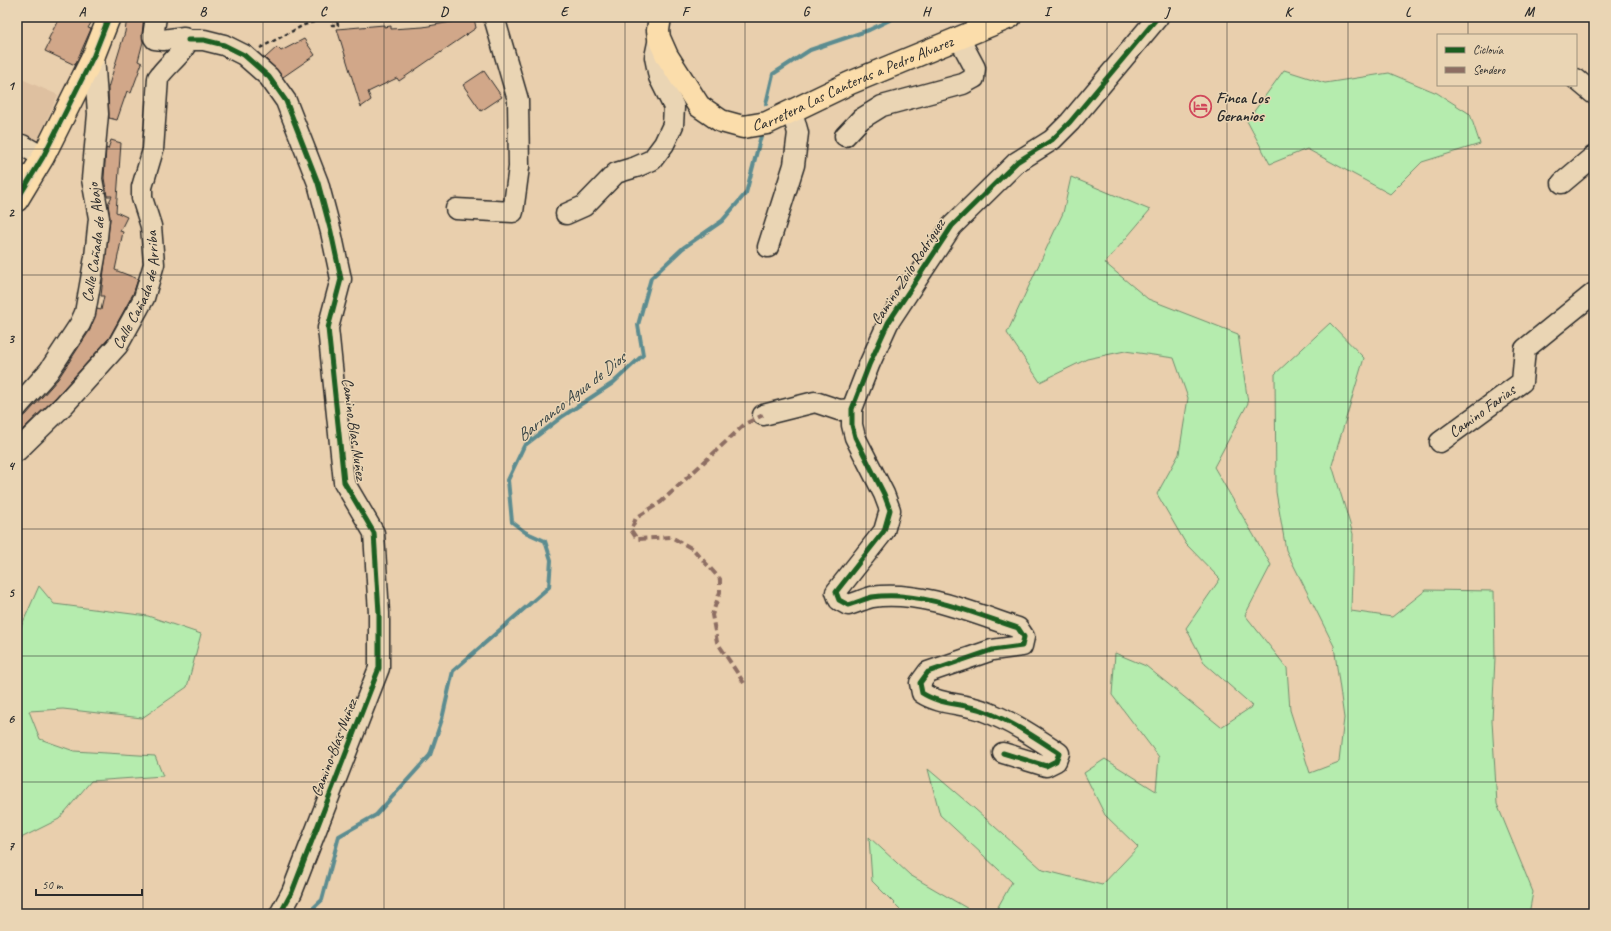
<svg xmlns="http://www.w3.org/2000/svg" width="1611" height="931" viewBox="0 0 1611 931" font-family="Caveat,sans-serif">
  <rect width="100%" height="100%" fill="#e9cfad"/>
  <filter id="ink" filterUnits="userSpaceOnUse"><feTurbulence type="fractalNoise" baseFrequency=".025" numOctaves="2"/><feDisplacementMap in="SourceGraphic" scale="8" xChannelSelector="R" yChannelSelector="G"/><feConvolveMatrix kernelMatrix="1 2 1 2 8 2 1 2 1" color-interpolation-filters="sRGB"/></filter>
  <g filter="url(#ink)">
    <polygon fill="#dec0a0" points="17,77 58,95 35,145 17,140"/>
    <g fill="#b5ecae" stroke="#708c6c">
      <polygon points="1284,70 1325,83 1389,73 1437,93 1470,114 1480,144 1422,162 1390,194 1307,149 1270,164 1247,121"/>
      <polygon points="1071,177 1150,210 1105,263 1148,299 1238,334 1248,403 1214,467 1271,565 1245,615 1287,668 1290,710 1310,773 1339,762 1344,718 1334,646 1286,550 1276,492 1275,374 1330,323 1364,358 1332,465 1353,534 1351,611 1392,617 1426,590 1494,591 1495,658 1492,721 1497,804 1533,892 1529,914 994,914 1012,882 940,815 928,769 975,809 1043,870 1102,885 1138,847 1105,815 1084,773 1105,759 1156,791 1159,757 1112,695 1115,653 1146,666 1221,727 1253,706 1205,664 1186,628 1220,579 1186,544 1157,494 1179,454 1188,398 1174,358 1125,351 1087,359 1040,382 1007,333 1063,213"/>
      <polygon points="39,586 54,604 148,616 201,634 187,687 142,718 63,709 29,711 40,739 74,751 155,756 163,776 91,781 59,819 17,840 17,636"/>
      <polygon points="869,837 910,875 977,914 905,914 872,881"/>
    </g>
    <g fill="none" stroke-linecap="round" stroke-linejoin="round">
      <g stroke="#5b8c90" stroke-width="4">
        <polyline points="766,104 773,74 810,50 869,30 896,17"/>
        <polyline points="307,914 322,900 339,836 376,815 430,755 442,719 453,671 549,587 551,560 545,541 525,532 512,522 508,480 524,446 563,416 613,383 643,355 638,325 651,278 683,248 722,221 746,193 762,132"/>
      </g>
    </g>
    <g fill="#d1a789" stroke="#2b2b2b">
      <polygon points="87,17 85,21 91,23 88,28 91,29 75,65 45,51 50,41 48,40 58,20"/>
      <polygon points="127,17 142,17 144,19 142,34 143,42 138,61 142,63 131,93 127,91 117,120 109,118 108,88 125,32"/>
      <polygon points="474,18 476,28 399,81 397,78 368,92 371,100 361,107 337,29 384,25 384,27 391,26 391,29 423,27"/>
      <polygon points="304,39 315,55 283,77 265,58 277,47 281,51"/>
      <polygon points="484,71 502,97 481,111 463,85"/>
      <polygon points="111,140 121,143 116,212 127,217 120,231 123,232 115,270 138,279 133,294 109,338 56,397 19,433 17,431 17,418 26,415 58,379 90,330 97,309 101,310 104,296 101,296 110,219 108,204 112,196 107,196 104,178 106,148 108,149"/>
    </g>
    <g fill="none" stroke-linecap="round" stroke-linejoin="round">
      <defs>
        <g id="minor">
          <polyline points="156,17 153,36 155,39 163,40 184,37 188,40"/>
          <polyline points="188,40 204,40 224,45 244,55 269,77 286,101 318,183 331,232 341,279 328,328 344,482 374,533 379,613 379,668 292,892 280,914"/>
          <polyline points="1576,79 1594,94"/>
          <polyline points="845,136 861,119 882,106 963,84 974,78 975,68 959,38"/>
          <polyline points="17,146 22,145 43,157"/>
          <polyline points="1562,183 1594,156"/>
          <polyline points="456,209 513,212 519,167 518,100 494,17"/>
          <polyline points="566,214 584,206 616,173 636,167 652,160 664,144 673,125 674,107 659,77 655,57 659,38"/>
          <polyline points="768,247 794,165 798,133 792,111"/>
          <path id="s1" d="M17 407 49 371 80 324 85 313 95 257 99 218 92 179 98 114 94 55"/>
          <polyline points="763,415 815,402 839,410 852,409"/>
          <path id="s2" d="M1440 442 1522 382 1525 349 1594 293"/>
          <path id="s3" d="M17 451 64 405 118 345 144 298 154 264 151 226 142 198V187L153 150 158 78C167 64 182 56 188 40"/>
          <path d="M1003 753 1046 766 1056 761 1059 753C1035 737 1011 721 984 711 964 703 940 705 922 693L920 683 928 672 992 650 1022 646 1024 637 1018 628C973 613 920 590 872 597 864 599 856 603 848 605L839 600 836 592 884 531 890 510 884 494 855 437 852 425V409L869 365 888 323 952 226 1017 162 1052 140 1070 122 1158 17"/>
        </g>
        <g id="major">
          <path id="s4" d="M660 17 658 30 659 38 667 56 699 106 721 121 743 127 767 123 850 83 1010 17"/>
          <polyline points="17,200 43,157 94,55 109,17"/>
        </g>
      </defs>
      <use href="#minor" stroke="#2b2b2b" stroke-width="23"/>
      <use href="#major" stroke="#2b2b2b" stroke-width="25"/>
      <polyline stroke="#2b2b2b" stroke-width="2.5" stroke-dasharray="4 3" stroke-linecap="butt" points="260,48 304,25 330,17 332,25 338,25 336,17"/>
      <use href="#minor" stroke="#ead5b4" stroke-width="20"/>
      <use href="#major" stroke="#fbddab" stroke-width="22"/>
      <polyline stroke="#8d6e63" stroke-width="4" stroke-dasharray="8 4" stroke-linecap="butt" points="744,683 717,642 712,615 720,592 720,579 693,549 671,537 637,539 631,530 636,518 661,502 745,424 763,415"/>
      <defs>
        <g id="cycleway">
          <polyline points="188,40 204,40 224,45 244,55 269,77 286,101 318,183 331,232 341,279 328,328 344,482 374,533 379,613 379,668 292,892 280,914"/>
          <polyline points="17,200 43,157 94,55 109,17"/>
          <path d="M1003 753 1046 766 1056 761 1059 753C1035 737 1011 721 984 711 964 703 940 705 922 693L920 683 928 672 992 650 1022 646 1024 637 1018 628C973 613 920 590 872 597 864 599 856 603 848 605L839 600 836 592 884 531 890 510 884 494 855 437 852 425V409L869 365 888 323 952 226 1017 162 1052 140 1070 122 1158 17"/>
        </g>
      </defs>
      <use href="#cycleway" stroke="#ead5b4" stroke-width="8"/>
      <use href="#cycleway" stroke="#1b5e20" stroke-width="5"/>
    </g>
  </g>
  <path fill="none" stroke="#2b2b2b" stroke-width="1" stroke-opacity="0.55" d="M143 17V914M263 17V914M384 17V914M504 17V914M625 17V914M745 17V914M866 17V914M986 17V914M1107 17V914M1227 17V914M1348 17V914M1468 17V35M1468 85V914M17 149H1594M17 275H1594M17 402H1594M17 529H1594M17 656H1594M17 782H1594"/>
  <defs>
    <symbol id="hotel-ring" viewBox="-11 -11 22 22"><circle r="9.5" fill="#ead5b4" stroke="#d1495b" stroke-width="1.5"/><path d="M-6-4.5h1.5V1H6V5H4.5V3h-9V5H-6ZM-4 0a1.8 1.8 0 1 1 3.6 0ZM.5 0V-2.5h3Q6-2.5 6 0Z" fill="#d1495b"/></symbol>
  </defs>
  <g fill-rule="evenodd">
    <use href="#hotel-ring" x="1188" y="94" width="25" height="25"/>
  </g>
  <g text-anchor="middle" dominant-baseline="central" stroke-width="3" stroke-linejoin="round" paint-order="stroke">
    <g font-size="16" fill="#2b2b2b" stroke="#ead5b4">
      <text stroke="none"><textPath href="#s4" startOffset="268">Carretera Las Canteras a Pedro Alvarez</textPath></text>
      <text stroke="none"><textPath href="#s1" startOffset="188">Calle Cañada de Abajo</textPath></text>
      <text transform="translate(908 272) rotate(-57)">Camino Zoilo Rodríguez</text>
      <text stroke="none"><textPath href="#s3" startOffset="206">Calle Cañada de Arriba</textPath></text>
      <text stroke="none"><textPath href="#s2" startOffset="52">Camino Farias</textPath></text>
      <text transform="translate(354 429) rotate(82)">Camino Blas Nuñez</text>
      <text transform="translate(334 748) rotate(-69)">Camino Blas Nuñez</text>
    </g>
    <g font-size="16" font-weight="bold" fill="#2b2b2b" stroke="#ead5b4" text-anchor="start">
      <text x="1216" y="98">Finca Los<tspan x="1216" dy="18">Geranios</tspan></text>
    </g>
    <g font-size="17" font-style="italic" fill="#374344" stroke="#ead5b4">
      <text transform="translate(571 397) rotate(-38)">Barranco Agua de Dios</text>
    </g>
  </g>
  <rect width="1611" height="931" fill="none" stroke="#ead5b4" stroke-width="44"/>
  <rect x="1437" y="34" width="140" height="52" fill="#ead5b4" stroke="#9e917d"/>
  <rect x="1445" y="47" width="20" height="6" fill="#1b5e20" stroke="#9e917d"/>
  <text x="1473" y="54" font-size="12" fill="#2b2b2b">Ciclovía</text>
  <rect x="1445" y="67" width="20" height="6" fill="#8d6e63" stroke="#9e917d"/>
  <text x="1473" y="74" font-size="12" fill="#2b2b2b">Sendero</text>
  <path d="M36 889v6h106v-6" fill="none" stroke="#2b2b2b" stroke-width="2"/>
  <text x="42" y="889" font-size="12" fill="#2b2b2b" stroke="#ead5b4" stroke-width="3" paint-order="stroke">50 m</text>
  <rect x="22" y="22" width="1567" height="887" fill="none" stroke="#2b2b2b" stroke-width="1.5"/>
  <g font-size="13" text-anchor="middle" font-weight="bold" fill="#2b2b2b">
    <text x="82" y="16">A</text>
    <text x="203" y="16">B</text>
    <text x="323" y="16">C</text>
    <text x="444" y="16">D</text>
    <text x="564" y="16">E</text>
    <text x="685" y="16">F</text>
    <text x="806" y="16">G</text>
    <text x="926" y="16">H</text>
    <text x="1047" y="16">I</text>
    <text x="1167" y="16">J</text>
    <text x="1288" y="16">K</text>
    <text x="1408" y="16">L</text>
    <text x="1529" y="16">M</text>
    <text x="11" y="90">1</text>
    <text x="11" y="217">2</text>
    <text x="11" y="343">3</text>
    <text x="11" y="470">4</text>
    <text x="11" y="597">5</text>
    <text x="11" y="723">6</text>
    <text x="11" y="850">7</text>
  </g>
</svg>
